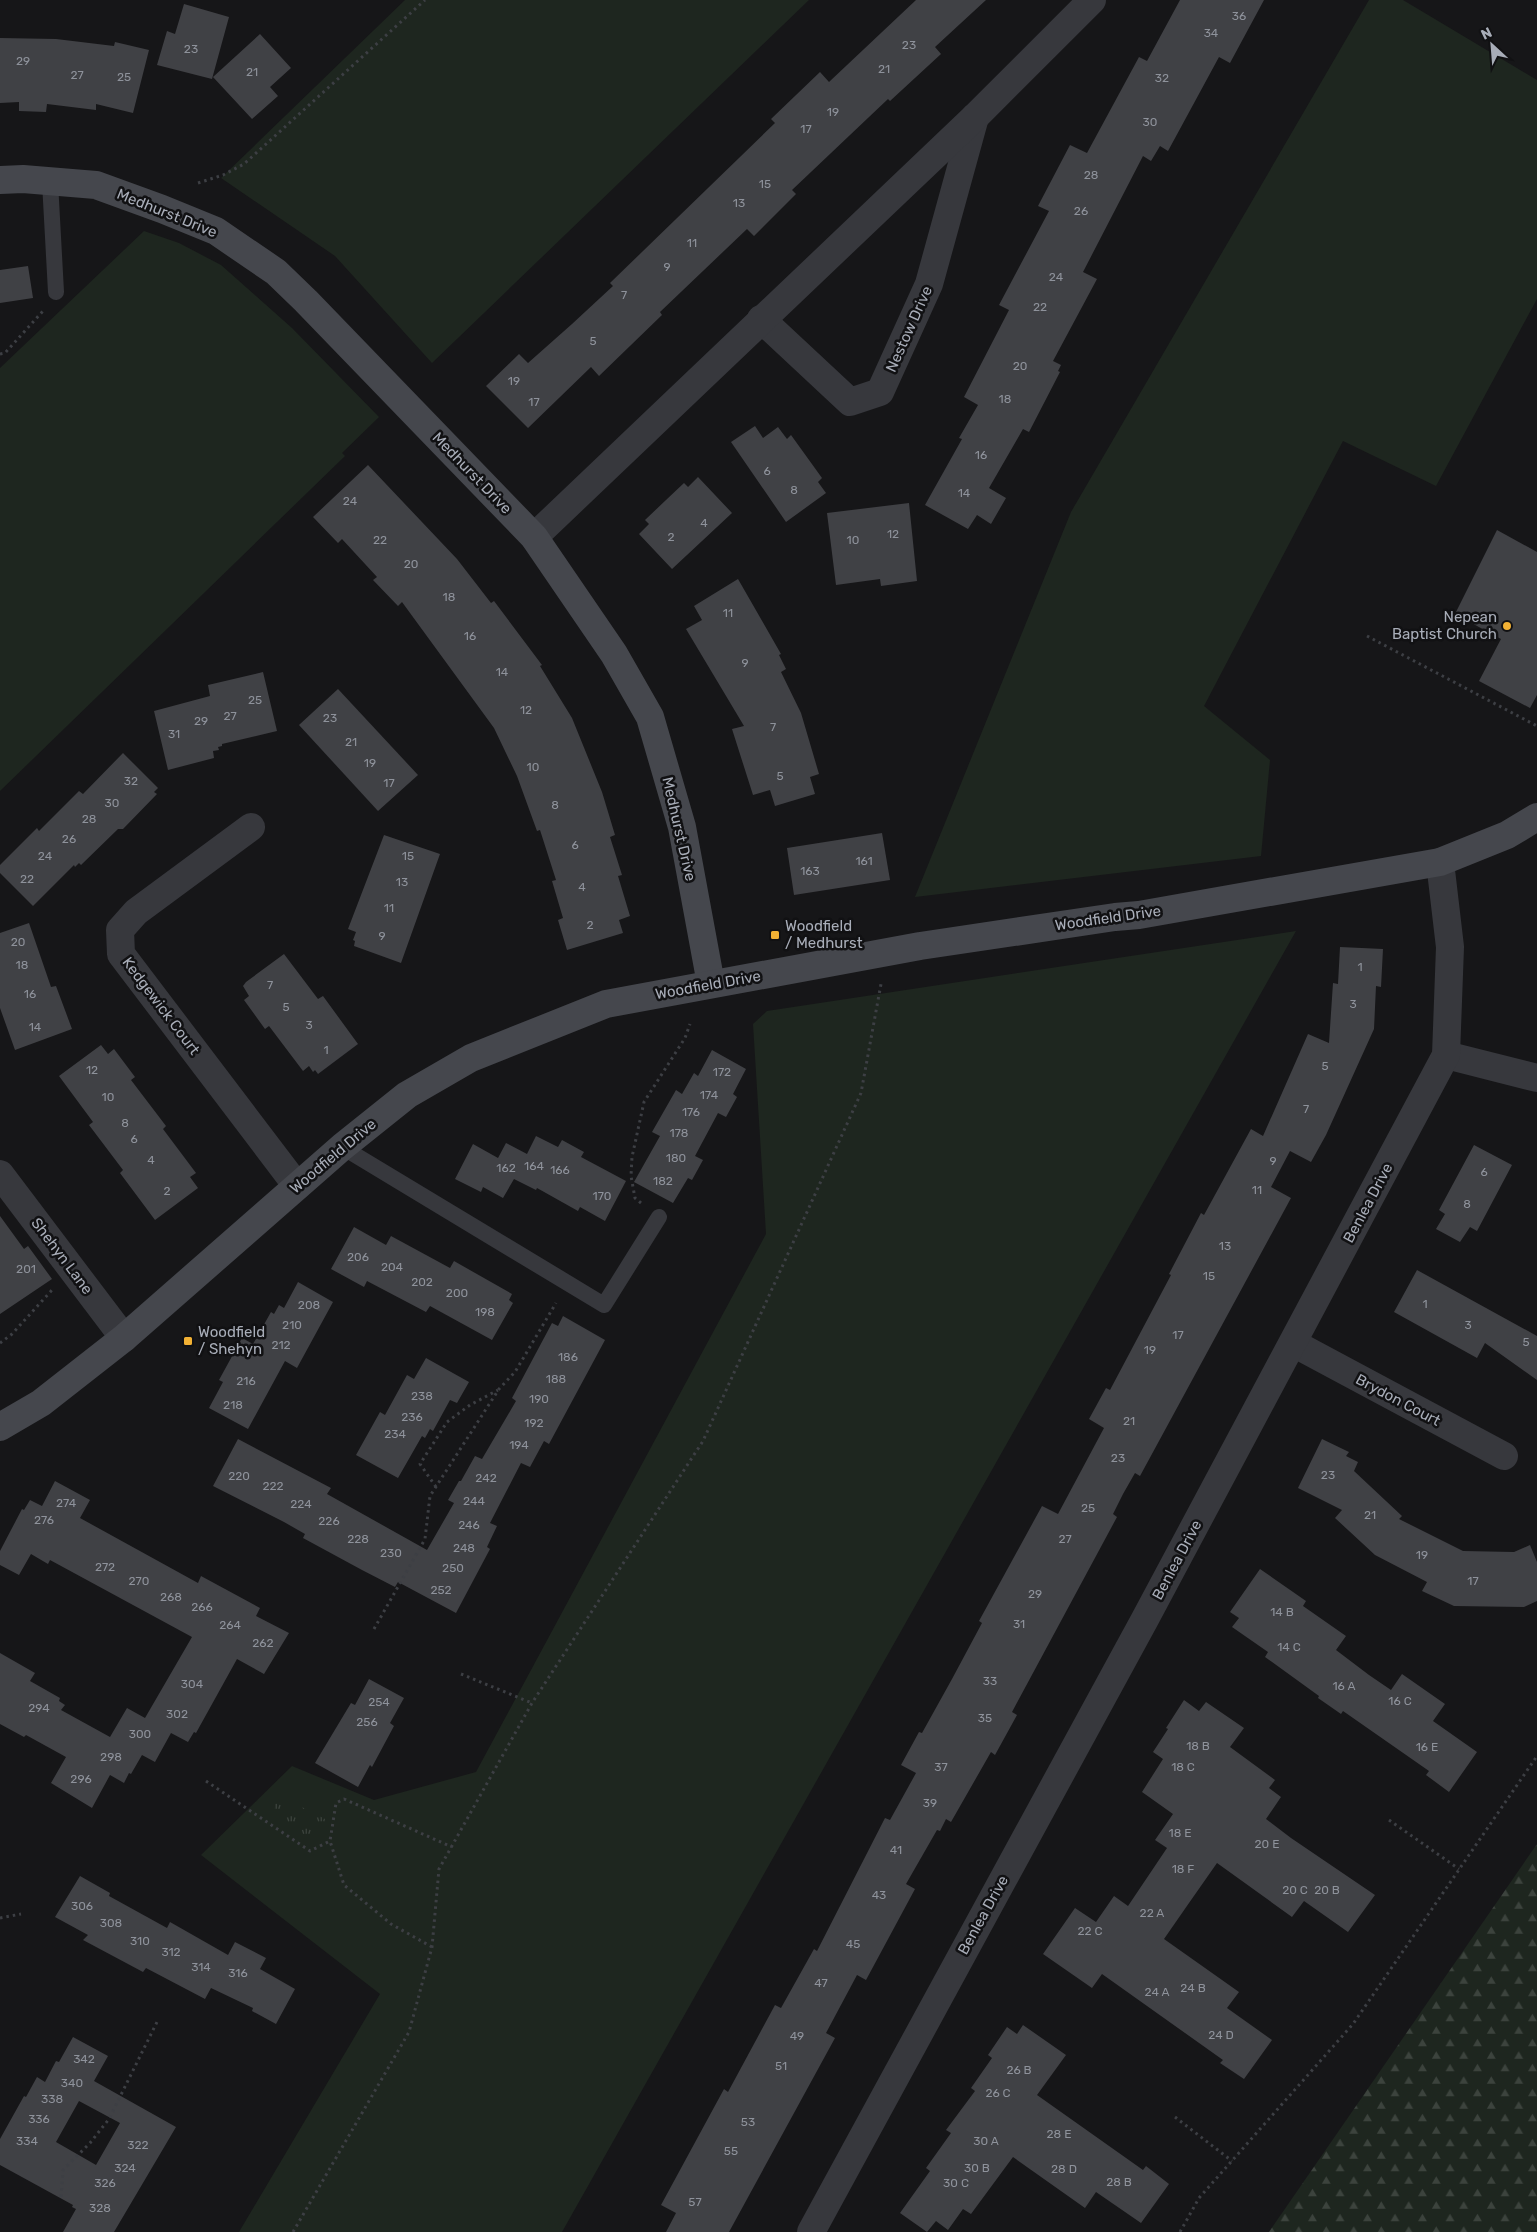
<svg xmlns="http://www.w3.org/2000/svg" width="1537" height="2232" viewBox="0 0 1537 2232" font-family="Rubik,sans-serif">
  <defs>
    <pattern id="forest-firs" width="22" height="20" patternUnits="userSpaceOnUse" patternTransform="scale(1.25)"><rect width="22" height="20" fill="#1e261f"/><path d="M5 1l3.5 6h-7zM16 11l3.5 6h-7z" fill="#3c433d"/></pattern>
    <pattern id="park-tufts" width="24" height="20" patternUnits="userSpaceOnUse" patternTransform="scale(1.25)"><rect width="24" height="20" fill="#1e261f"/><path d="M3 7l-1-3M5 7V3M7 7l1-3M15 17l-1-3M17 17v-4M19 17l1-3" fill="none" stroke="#3c433d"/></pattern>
  </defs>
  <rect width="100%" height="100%" fill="#161618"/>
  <g fill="#1e261f">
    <polygon points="405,0 809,0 432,363 335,256 221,178"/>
    <polygon points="1369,0 1403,0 1537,80 1537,299 1436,486 1343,441 1204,706 1270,760 1261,856 915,897 1071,512"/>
    <polygon points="144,231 179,243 221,265 292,328 379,417 342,453 345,456 0,791 0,368"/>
    <polygon points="1296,931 562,2232 239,2232 380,1994 201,1855 292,1766 374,1800 476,1772 766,1234 753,1024 767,1011"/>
  </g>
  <polygon fill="url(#forest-firs)" points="1537,1844 1537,2232 1269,2232"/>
  <polygon fill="url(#park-tufts)" points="290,1801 325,1819 323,1838 309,1843 276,1819 274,1804"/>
  <g fill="#404145" fill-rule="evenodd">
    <polygon points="916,0 986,0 935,47 941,54 890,101 888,99 792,190 796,194 754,236 747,229 660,312 662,315 599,376 591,367 528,428 486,386 519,354 528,363 572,324 613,286 610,283 775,123 771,119 820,72 829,82"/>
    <polygon points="1180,0 1264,0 1230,63 1219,57 1168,151 1160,146 1151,161 1143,156 1083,272 1097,279 1053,361 1061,365 1058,371 1060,372 1029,432 1023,429 989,488 1006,498 991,524 977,515 968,529 925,505 962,439 959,438 978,405 964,397 1009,310 999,305 1049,211 1038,206 1070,145 1087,153 1139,57 1147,61"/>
    <polygon points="184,4 229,17 212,79 157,65 167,31 175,34"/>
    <polygon points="260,34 291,68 270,87 278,96 252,119 213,77"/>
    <polygon points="0,38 56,39 114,46 115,42 149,50 133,113 96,104 96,110 47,104 46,112 19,111 19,102 0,103"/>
    <polygon points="28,266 33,298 0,303 0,270"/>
    <polygon points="755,426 763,438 778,427 787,439 791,435 822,478 818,482 826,493 786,522 731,442"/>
    <polygon points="368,465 457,559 491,603 494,601 542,665 540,666 572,718 602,792 615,835 610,837 622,875 618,876 630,916 619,920 623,933 567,950 558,920 563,918 552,881 556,880 540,830 537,831 517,776 494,728 402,602 398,606 373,580 377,577 342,539 338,543 313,517"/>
    <polygon points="698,477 732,513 672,569 639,534 649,524 645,520 666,500 684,483 688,487"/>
    <polygon points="909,503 917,581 881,586 880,579 836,585 827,513"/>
    <polygon points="1497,530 1537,552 1537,695 1530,708 1479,681 1501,639 1455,614"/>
    <polygon points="738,579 781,654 779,655 786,669 781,672 801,713 819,774 810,777 815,794 775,806 770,790 753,795 732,729 744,726 686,629 702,620 694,606"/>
    <polygon points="263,672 277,731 222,744 222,746 218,747 219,750 213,751 214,758 168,770 154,711 210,696 208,685"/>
    <polygon points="338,689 418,775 378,811 299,725"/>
    <polygon points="123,753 158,788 154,792 157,794 123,829 118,829 81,865 79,863 75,867 74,865 33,906 0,873 0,865 37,828 39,831 79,791 83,794"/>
    <polygon points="882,833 890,880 794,895 787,848"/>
    <polygon points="384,835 440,854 401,963 354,946 355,941 353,940 356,932 348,929"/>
    <polygon points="29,923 51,987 56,986 72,1029 15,1050 0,1008 0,933"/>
    <polygon points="1340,947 1383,949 1381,987 1376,986 1374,1029 1326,1135 1311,1162 1290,1151 1271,1187 1291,1198 1140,1476 1135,1473 1123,1494 1113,1514 1117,1517 1012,1712 1017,1715 995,1755 991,1752 951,1822 946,1819 940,1831 937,1830 906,1884 915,1889 866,1980 857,1975 826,2033 835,2038 729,2232 666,2232 676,2213 661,2205 724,2089 728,2092 775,2005 781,2008 814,1949 817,1951 885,1818 890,1820 916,1773 901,1765 919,1732 922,1733 952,1679 982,1623 979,1621 1042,1506 1058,1514 1104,1428 1089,1419 1106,1388 1110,1390 1171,1275 1169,1274 1201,1213 1204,1215 1251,1129 1263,1136 1308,1034 1329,1043 1333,983 1338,984"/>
    <polygon points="284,954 318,999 323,996 358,1044 318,1074 315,1070 313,1072 309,1066 303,1071 269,1026 265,1029 244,1000 249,996 243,986 246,982"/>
    <polygon points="101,1045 108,1054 114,1049 135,1077 131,1080 166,1126 163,1129 196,1173 190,1177 198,1188 155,1220 120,1173 123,1170 89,1125 93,1122 59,1076"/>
    <polygon points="712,1050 746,1069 733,1094 737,1097 726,1117 718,1113 695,1156 703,1160 692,1180 688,1178 673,1203 634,1182 660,1136 652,1132 676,1090 682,1094 694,1073 698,1076"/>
    <polygon points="536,1136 558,1147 562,1140 584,1152 581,1157 626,1181 605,1221 580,1207 578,1211 537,1188 536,1190 514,1179 503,1198 483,1187 481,1192 455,1179 473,1144 498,1158 506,1143 527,1154"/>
    <polygon points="1474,1145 1512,1165 1477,1231 1470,1227 1460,1242 1436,1229 1445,1214 1439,1210"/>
    <polygon points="0,1216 24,1249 28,1246 52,1279 0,1314"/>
    <polygon points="354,1227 386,1245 391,1236 450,1268 454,1261 512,1294 509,1300 513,1303 492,1340 430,1306 426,1312 367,1281 364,1287 331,1269"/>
    <polygon points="1417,1270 1537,1336 1537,1380 1485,1343 1477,1358 1394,1312"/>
    <polygon points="298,1282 333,1302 297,1368 285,1361 248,1429 209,1408 223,1382 219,1380 242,1338 253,1344 271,1312 274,1314 279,1305 284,1308"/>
    <polygon points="563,1316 605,1340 549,1444 544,1441 530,1467 521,1463 490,1523 497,1526 487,1547 490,1549 456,1613 398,1582 395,1587 362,1570 303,1538 305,1534 284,1522 213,1486 238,1439 331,1488 327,1494 427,1550 454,1503 448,1500 459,1481 461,1481 475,1456 482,1459 516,1401 512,1398 552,1323 558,1326"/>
    <polygon points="426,1358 469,1382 457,1403 450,1400 433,1431 430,1429 425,1438 422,1436 398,1478 356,1455 380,1412 385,1415 407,1375 414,1379"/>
    <polygon points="1322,1439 1349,1452 1346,1456 1358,1462 1354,1471 1402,1516 1399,1519 1463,1551 1514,1552 1530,1545 1537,1562 1537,1601 1524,1607 1454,1606 1422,1591 1427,1582 1375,1555 1335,1518 1342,1510 1298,1488"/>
    <polygon points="55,1481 90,1500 80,1518 198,1583 201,1576 260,1608 256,1616 289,1633 264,1674 237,1659 196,1733 194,1732 188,1742 171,1733 155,1762 142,1755 131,1774 129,1773 124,1783 110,1775 92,1808 51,1783 66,1757 26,1735 24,1737 0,1724 0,1653 35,1673 30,1681 60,1698 59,1701 65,1705 61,1710 110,1737 127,1708 145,1718 192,1637 50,1560 48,1564 31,1554 19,1575 0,1565 0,1551 22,1509 24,1510 30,1500 42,1506"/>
    <polygon points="1260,1569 1306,1601 1303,1606 1346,1636 1336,1650 1369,1675 1391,1690 1402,1674 1445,1704 1433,1721 1477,1752 1449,1792 1426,1775 1429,1771 1343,1711 1341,1714 1318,1698 1319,1696 1265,1657 1268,1652 1232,1627 1239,1618 1230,1612"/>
    <polygon points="369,1679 404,1698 390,1723 394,1726 372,1767 370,1765 358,1787 315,1763 351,1703 355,1705"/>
    <polygon points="1184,1700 1199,1711 1206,1702 1244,1728 1230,1747 1275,1780 1269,1788 1281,1797 1266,1819 1291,1838 1375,1895 1348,1932 1304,1901 1292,1917 1217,1863 1189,1903 1164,1939 1239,1992 1227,2008 1272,2040 1244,2079 1220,2063 1223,2060 1102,1974 1092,1988 1043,1954 1075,1908 1096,1922 1114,1896 1128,1906 1167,1848 1155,1840 1173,1814 1142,1792 1163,1759 1153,1752 1168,1729 1166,1728"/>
    <polygon points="80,1876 110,1893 109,1896 167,1928 170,1922 228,1955 235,1942 266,1958 260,1969 295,1989 276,2024 252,2011 253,2008 211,1988 205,1999 146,1968 143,1972 83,1940 88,1935 55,1917"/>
    <polygon points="1023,2025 1066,2055 1037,2095 1143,2170 1146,2166 1169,2184 1141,2223 1096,2192 1085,2208 1013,2157 971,2214 963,2209 948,2230 936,2221 927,2232 900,2213 930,2171 926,2168 951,2133 946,2130 975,2091 971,2088 992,2058 988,2055 1007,2027 1017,2034"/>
    <path d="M73 2037 108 2056 94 2081 176 2127 114 2232H63L76 2209 72 2207 73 2205 0 2165V2139L24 2096 26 2097 37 2077 45 2082 56 2061 59 2062ZM79 2101 120 2123 96 2165 56 2142Z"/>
  </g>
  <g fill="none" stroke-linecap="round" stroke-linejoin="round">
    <g stroke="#3d3f44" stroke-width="3" stroke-dasharray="2.5 4" stroke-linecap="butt">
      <polyline points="198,183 223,175 244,164 425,0"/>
      <polyline points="0,354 5,353 43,311"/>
      <polyline points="1367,636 1537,726"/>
      <polyline points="641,1203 635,1198 631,1176 632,1157 644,1102 685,1038 690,1024"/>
      <polyline points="0,1343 12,1334 52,1290"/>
      <polyline points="436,1487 420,1464 447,1422 470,1405 498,1390"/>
      <polyline points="374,1629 425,1539 430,1496 499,1389 515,1372 556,1303"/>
      <polyline points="461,1674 532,1703"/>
      <polyline points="206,1781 310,1851 330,1841"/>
      <polyline points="1389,1820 1459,1869"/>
      <polyline points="0,1918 21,1914"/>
      <polyline points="432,1947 391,1924 344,1885 330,1841 336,1803 344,1799 452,1847"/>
      <polyline points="1175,2117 1232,2161"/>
      <polyline points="61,2197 63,2170 90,2143 109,2119 157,2022"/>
      <polyline points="293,2232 409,2032 432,1947 439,1869 532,1703 703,1441 861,1093 881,984"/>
      <polyline points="1180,2232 1199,2198 1353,2024 1537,1756"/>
    </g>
    <g stroke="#37383d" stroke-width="16">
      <polyline points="50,182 56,292"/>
      <polyline points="342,1147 604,1305 659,1217"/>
    </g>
    <g stroke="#37383d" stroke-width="28">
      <polyline points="761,319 850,402 880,392 929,284 975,117"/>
      <polyline points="534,537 975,117 1092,0"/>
      <polyline points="251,827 136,912 120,930 121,954 297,1186"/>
      <polyline points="1446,1055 1537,1078"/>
      <polyline points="0,1174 124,1338"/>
      <polyline points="1293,1343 1504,1456"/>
      <polyline points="811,2232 1145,1619 1446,1055 1450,947 1440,862"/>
    </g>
    <g stroke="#45474d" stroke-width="28">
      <polyline points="0,180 23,179 96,185 162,209 216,231 276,272 306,301 534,537 614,654 650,717 682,827 711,984"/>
      <polyline points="0,1427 41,1403 124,1338 342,1147 407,1095 471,1058 606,1004 920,946 1115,917 1139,915 1440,862 1507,835 1537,817"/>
    </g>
  </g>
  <g fill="#f2b134" stroke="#111113" stroke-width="2">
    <circle cx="1507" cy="626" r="5"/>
    <rect x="770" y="930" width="10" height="10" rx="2.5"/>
    <rect x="183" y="1336" width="10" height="10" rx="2.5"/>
  </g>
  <g text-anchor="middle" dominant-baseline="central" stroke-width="5" stroke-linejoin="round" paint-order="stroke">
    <g font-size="12" fill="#8e929b">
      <text x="1239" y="16">36</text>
      <text x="1211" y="33">34</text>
      <text x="909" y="45">23</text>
      <text x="191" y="49">23</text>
      <text x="23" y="61">29</text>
      <text x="884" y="69">21</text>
      <text x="252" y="72">21</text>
      <text x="77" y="75">27</text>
      <text x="124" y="77">25</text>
      <text x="1162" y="78">32</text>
      <text x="833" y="112">19</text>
      <text x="1150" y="122">30</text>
      <text x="806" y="129">17</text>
      <text x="1091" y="175">28</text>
      <text x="765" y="184">15</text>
      <text x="739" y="203">13</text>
      <text x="1081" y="211">26</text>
      <text x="692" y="243">11</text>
      <text x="667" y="267">9</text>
      <text x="1056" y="277">24</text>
      <text x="624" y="295">7</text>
      <text x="1040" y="307">22</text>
      <text x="593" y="341">5</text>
      <text x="1020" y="366">20</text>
      <text x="514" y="381">19</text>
      <text x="1005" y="399">18</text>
      <text x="534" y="402">17</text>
      <text x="981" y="455">16</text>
      <text x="767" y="471">6</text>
      <text x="794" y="490">8</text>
      <text x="964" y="493">14</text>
      <text x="350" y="501">24</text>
      <text x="704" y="523">4</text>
      <text x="893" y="534">12</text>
      <text x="671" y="537">2</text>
      <text x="380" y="540">22</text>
      <text x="853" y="540">10</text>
      <text x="411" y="564">20</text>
      <text x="449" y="597">18</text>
      <text x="728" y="613">11</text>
      <text x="470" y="636">16</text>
      <text x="745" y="663">9</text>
      <text x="502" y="672">14</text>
      <text x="255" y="700">25</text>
      <text x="526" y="710">12</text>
      <text x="230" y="716">27</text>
      <text x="330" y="718">23</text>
      <text x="201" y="721">29</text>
      <text x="773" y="727">7</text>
      <text x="174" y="734">31</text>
      <text x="351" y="742">21</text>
      <text x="370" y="763">19</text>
      <text x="533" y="767">10</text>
      <text x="780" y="776">5</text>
      <text x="131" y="781">32</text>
      <text x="389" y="783">17</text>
      <text x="112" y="803">30</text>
      <text x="555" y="805">8</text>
      <text x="89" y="819">28</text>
      <text x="69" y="839">26</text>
      <text x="575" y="845">6</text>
      <text x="45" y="856">24</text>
      <text x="408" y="856">15</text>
      <text x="864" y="861">161</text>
      <text x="810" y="871">163</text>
      <text x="27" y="879">22</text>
      <text x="402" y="882">13</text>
      <text x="582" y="887">4</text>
      <text x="389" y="908">11</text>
      <text x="590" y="925">2</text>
      <text x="382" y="936">9</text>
      <text x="18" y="942">20</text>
      <text x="22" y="965">18</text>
      <text x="1360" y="967">1</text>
      <text x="270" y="985">7</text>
      <text x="30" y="994">16</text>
      <text x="1353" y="1004">3</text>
      <text x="286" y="1007">5</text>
      <text x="309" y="1025">3</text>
      <text x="35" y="1027">14</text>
      <text x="326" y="1050">1</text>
      <text x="1325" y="1066">5</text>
      <text x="92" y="1070">12</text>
      <text x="722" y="1072">172</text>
      <text x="709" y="1095">174</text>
      <text x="108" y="1097">10</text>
      <text x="1306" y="1109">7</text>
      <text x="691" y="1112">176</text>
      <text x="125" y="1123">8</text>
      <text x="679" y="1133">178</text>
      <text x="134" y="1139">6</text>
      <text x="676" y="1158">180</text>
      <text x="151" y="1160">4</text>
      <text x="1273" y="1161">9</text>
      <text x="534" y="1166">164</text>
      <text x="506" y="1168">162</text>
      <text x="560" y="1170">166</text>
      <text x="1484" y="1172">6</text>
      <text x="663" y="1181">182</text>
      <text x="1257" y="1190">11</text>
      <text x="167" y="1191">2</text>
      <text x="602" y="1196">170</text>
      <text x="1467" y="1204">8</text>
      <text x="1225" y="1246">13</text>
      <text x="358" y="1257">206</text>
      <text x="392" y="1267">204</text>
      <text x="26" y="1269">201</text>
      <text x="1209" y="1276">15</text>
      <text x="422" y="1282">202</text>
      <text x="457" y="1293">200</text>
      <text x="1425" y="1304">1</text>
      <text x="309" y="1305">208</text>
      <text x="485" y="1312">198</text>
      <text x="292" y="1325">210</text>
      <text x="1468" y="1325">3</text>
      <text x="1178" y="1335">17</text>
      <text x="1526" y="1342">5</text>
      <text x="281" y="1345">212</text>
      <text x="1150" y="1350">19</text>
      <text x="568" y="1357">186</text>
      <text x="556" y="1379">188</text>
      <text x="246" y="1381">216</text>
      <text x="422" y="1396">238</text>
      <text x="539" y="1399">190</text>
      <text x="233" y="1405">218</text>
      <text x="412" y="1417">236</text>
      <text x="1129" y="1421">21</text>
      <text x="534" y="1423">192</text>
      <text x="395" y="1434">234</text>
      <text x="519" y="1445">194</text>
      <text x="1118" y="1458">23</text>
      <text x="1328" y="1475">23</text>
      <text x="239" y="1476">220</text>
      <text x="486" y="1478">242</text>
      <text x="273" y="1486">222</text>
      <text x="474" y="1501">244</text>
      <text x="66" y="1503">274</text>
      <text x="301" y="1504">224</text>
      <text x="1088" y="1508">25</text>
      <text x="1370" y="1515">21</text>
      <text x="44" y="1520">276</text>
      <text x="329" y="1521">226</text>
      <text x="469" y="1525">246</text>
      <text x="358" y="1539">228</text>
      <text x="1065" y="1539">27</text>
      <text x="464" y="1548">248</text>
      <text x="391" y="1553">230</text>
      <text x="1422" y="1555">19</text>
      <text x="105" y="1567">272</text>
      <text x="453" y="1568">250</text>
      <text x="139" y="1581">270</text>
      <text x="1473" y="1581">17</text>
      <text x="441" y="1590">252</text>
      <text x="1035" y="1594">29</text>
      <text x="171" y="1597">268</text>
      <text x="202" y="1607">266</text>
      <text x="1282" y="1612">14 B</text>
      <text x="1019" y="1624">31</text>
      <text x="230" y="1625">264</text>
      <text x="263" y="1643">262</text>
      <text x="1289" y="1647">14 C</text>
      <text x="990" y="1681">33</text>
      <text x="192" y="1684">304</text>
      <text x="1344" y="1686">16 A</text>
      <text x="1400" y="1701">16 C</text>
      <text x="379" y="1702">254</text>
      <text x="39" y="1708">294</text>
      <text x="177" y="1714">302</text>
      <text x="985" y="1718">35</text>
      <text x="367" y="1722">256</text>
      <text x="140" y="1734">300</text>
      <text x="1198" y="1746">18 B</text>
      <text x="1427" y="1747">16 E</text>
      <text x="111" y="1757">298</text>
      <text x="941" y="1767">37</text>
      <text x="1183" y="1767">18 C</text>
      <text x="81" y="1779">296</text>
      <text x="930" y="1803">39</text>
      <text x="1180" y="1833">18 E</text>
      <text x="1267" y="1844">20 E</text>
      <text x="896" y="1850">41</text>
      <text x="1183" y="1869">18 F</text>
      <text x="1295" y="1890">20 C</text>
      <text x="1327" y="1890">20 B</text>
      <text x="879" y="1895">43</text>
      <text x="82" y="1906">306</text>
      <text x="1152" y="1913">22 A</text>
      <text x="111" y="1923">308</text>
      <text x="1090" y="1931">22 C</text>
      <text x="140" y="1941">310</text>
      <text x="853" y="1944">45</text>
      <text x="171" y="1952">312</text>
      <text x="201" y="1967">314</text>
      <text x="238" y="1973">316</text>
      <text x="821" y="1983">47</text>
      <text x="1193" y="1988">24 B</text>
      <text x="1157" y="1992">24 A</text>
      <text x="1221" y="2035">24 D</text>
      <text x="797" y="2036">49</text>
      <text x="84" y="2059">342</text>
      <text x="781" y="2066">51</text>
      <text x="1019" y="2070">26 B</text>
      <text x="72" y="2083">340</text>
      <text x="998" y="2093">26 C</text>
      <text x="52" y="2099">338</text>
      <text x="39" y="2119">336</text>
      <text x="748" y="2122">53</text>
      <text x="1059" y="2134">28 E</text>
      <text x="27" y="2141">334</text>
      <text x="986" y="2141">30 A</text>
      <text x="138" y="2145">322</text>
      <text x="731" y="2151">55</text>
      <text x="125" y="2168">324</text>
      <text x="977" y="2168">30 B</text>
      <text x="1064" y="2169">28 D</text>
      <text x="1119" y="2182">28 B</text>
      <text x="105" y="2183">326</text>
      <text x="956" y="2183">30 C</text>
      <text x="695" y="2202">57</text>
      <text x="100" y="2208">328</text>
    </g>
    <g font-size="15" fill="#a8adb8" stroke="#111113">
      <text transform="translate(167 213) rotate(22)">Medhurst Drive</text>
      <text transform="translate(909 329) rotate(-66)">Nestow Drive</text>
      <text transform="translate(472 473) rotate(46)">Medhurst Drive</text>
      <text transform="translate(679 829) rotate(77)">Medhurst Drive</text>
      <text transform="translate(1108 918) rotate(-8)">Woodfield Drive</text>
      <text transform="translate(708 985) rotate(-10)">Woodfield Drive</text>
      <text transform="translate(161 1006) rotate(53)">Kedgewick Court</text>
      <text transform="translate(333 1156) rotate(-40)">Woodfield Drive</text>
      <text transform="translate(1368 1203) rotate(-62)">Benlea Drive</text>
      <text transform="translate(62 1256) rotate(53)">Shehyn Lane</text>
      <text transform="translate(1398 1400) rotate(28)">Brydon Court</text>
      <text transform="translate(1177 1560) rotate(-62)">Benlea Drive</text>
      <text transform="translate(983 1915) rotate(-61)">Benlea Drive</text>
    </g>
    <g font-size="15" fill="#a8adb8" stroke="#111113" text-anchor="start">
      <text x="1497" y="617" text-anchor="end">Nepean<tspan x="1497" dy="17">Baptist Church</tspan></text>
      <text x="785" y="926">Woodfield<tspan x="785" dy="17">/ Medhurst</tspan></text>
      <text x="198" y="1332">Woodfield<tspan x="198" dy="17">/ Shehyn</tspan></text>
    </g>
  </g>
  <g transform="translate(1492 45) rotate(334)" stroke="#111113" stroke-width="4" paint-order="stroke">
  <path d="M0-4L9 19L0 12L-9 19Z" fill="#a8adb8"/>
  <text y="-8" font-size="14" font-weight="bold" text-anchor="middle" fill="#a8adb8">N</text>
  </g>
</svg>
